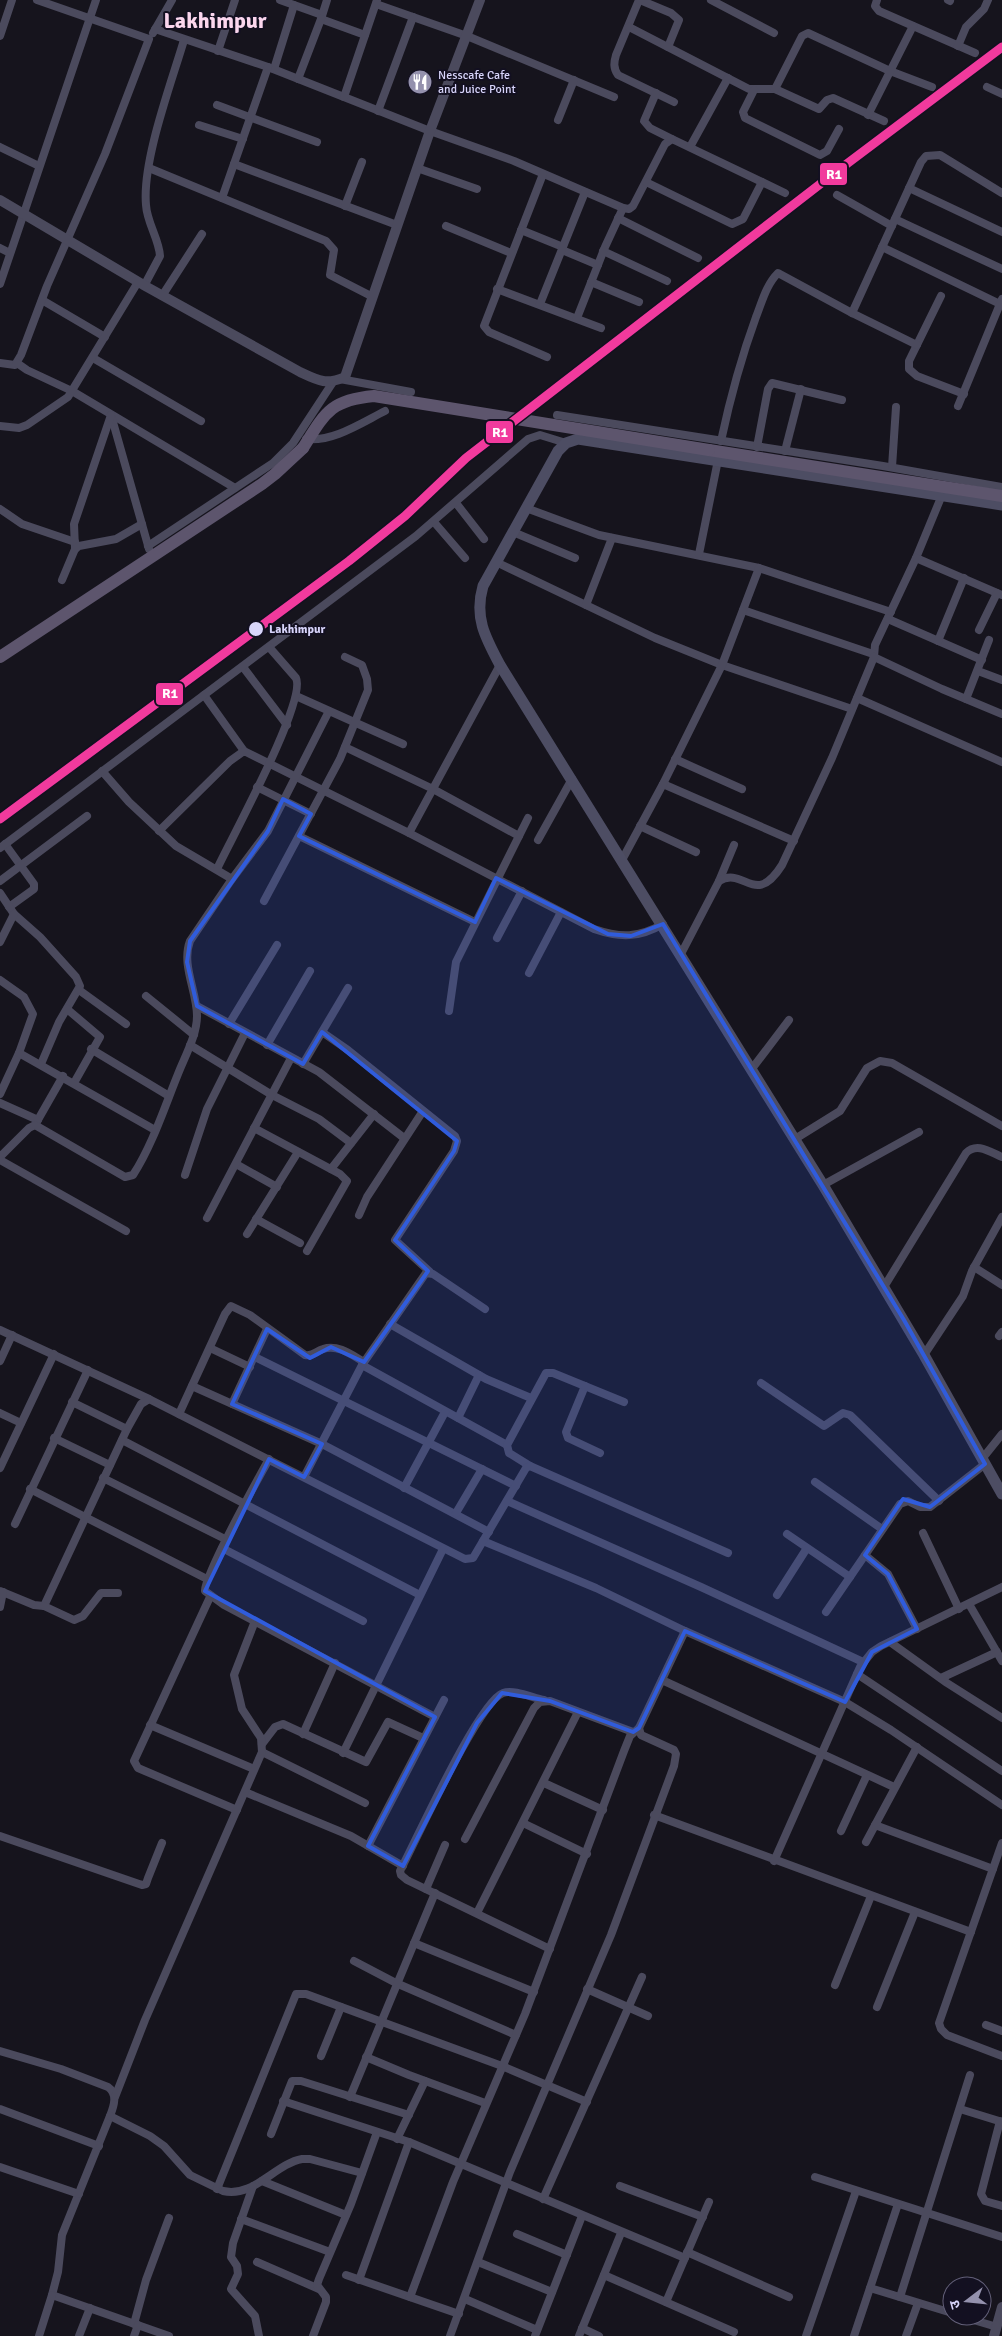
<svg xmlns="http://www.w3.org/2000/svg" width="1002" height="2336" viewBox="0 0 1002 2336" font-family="Signika,'Noto Sans Devanagari',sans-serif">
  <rect width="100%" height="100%" fill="#16141d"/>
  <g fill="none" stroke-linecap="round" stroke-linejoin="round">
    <g stroke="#4b4a5d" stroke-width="8">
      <polyline points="280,0 322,15"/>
      <polyline points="327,0 321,19 365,35"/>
      <path d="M639 0 616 55C614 62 613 68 618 75L674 102"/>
      <polyline points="640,0 671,13 679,20 668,47"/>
      <polyline points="711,0 774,33"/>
      <polyline points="877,0 875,6 879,11 975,53"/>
      <polyline points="948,0 950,1"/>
      <polyline points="376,4 467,36 614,97"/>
      <polyline points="629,27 749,89 775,89 819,109 827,100 833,98 884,121"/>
      <polyline points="155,29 268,67 430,131 514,161 623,208 629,209 633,206 665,144 672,139 785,193"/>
      <polyline points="153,33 172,0"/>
      <polyline points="0,36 12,0"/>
      <polyline points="958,46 966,27 984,9 988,0"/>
      <polyline points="218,51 235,0"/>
      <polyline points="274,69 294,5"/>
      <polyline points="298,79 321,19"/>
      <polyline points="987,87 1002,94"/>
      <polyline points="775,89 802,36 808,33 890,71 932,87"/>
      <polyline points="754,90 743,112 745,118 816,153 820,155 827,151 839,129"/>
      <polyline points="656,93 644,121 650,128 672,139"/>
      <polyline points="344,97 377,0"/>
      <polyline points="217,105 317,142"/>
      <polyline points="378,111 413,17"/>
      <polyline points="868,115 913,26"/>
      <polyline points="558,120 574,80"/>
      <polyline points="199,125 243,139"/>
      <polyline points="0,147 39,166"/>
      <polyline points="690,147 728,78"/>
      <polyline points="234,164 397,225"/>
      <polyline points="149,168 326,241 334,250 330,275 373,297"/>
      <polyline points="417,168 477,189"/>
      <polyline points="543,174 484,326 489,332 547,357"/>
      <polyline points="646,182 732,224 743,219 762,182"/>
      <polyline points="909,188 1002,232"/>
      <polyline points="837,195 892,226"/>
      <polyline points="222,198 268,67"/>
      <polyline points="345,206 362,162"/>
      <polyline points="618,218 698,258"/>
      <polyline points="895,219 1002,269"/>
      <polyline points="446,226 511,253"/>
      <polyline points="521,230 563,247"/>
      <polyline points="882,247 1000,304"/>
      <polyline points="0,248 10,253"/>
      <polyline points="562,250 598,265"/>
      <polyline points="603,251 667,281"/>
      <polyline points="591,282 639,302"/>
      <polyline points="0,284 96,0"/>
      <path d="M144 286 160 256C159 239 147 223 146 205 142 161 171 84 184 40"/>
      <polyline points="497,289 601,328"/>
      <polyline points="162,296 202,234"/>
      <polyline points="941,296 909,361 909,369 917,376 964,394"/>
      <polyline points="42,300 105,337"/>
      <polyline points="540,304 585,192"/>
      <polyline points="852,313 921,162 926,156 940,155 1002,193"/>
      <polyline points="577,318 605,247 623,208"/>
      <polyline points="93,358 201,421"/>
      <polyline points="0,363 15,365 21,355 47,286 105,154 149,39 37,0"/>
      <polyline points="17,363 27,370 72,391 235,488"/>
      <polyline points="340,379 411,392"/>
      <polyline points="958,406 1002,299"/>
      <polyline points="111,415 149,549"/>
      <polyline points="557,415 883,466 1002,487"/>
      <polyline points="0,426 19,428 27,425 68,397 138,282"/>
      <path d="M306 439C333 442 361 423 385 411"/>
      <path d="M721 441C730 399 741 358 756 317 762 302 766 285 778 273L852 313 917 345"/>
      <polyline points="757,447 768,389 772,383 842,400"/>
      <polyline points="785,451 801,389"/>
      <polyline points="892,467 896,407"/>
      <polyline points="942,495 916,558 875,645 874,657 942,689 1002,714"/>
      <polyline points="456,503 484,539"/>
      <polyline points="526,508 599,535 759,568 891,612"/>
      <polyline points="0,509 22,524 75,542"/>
      <polyline points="434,522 465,558"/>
      <polyline points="513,532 575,558"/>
      <polyline points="148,546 273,463 293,443 333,382"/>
      <polyline points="75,549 74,524 111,415"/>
      <polyline points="699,554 718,460"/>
      <polyline points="916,558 1002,595"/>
      <polyline points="496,562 655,638 722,665 852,709"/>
      <polyline points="62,580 75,549 79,546 116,539 142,524"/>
      <polyline points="586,605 612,538"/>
      <polyline points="743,610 873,654"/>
      <polyline points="888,619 982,660"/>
      <polyline points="979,630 997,593"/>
      <polyline points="938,641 964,578"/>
      <polyline points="243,667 287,725"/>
      <polyline points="978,671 1002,680"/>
      <polyline points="204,695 244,751"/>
      <polyline points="296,696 403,744"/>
      <polyline points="857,698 1002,762"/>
      <polyline points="966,699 989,640"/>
      <polyline points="345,747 433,789 519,836"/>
      <polyline points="675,759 742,789"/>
      <polyline points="102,771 129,802 176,846 232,879"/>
      <polyline points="663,784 794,841"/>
      <polyline points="257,787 311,814"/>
      <polyline points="640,826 696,852"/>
      <path d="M159 831 230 761 244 751 409 833 594 929C620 938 639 938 663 924"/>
      <polyline points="409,833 500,665"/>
      <polyline points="299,836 475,922"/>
      <polyline points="538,840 572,779"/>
      <polyline points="5,844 34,884 34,889 9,907"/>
      <polyline points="0,848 416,536 528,439 540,435 566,443"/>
      <polyline points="622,860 663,784 722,665 759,568"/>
      <path d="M217 869C231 839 307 701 296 678L269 647"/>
      <polyline points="0,881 87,816"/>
      <polyline points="719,881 734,845"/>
      <polyline points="0,893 14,914 40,937 76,977 80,986 59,1022 41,1064"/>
      <polyline points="264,901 340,759 368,690 367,679 362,665 345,657"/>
      <polyline points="497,938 522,891"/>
      <polyline points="0,942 14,914"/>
      <path d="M681 954 719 881C744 866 755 908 782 865L832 758 874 657"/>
      <polyline points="529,973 561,912"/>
      <polyline points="0,980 24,997 33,1014 19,1053 0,1094"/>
      <polyline points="79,990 126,1024"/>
      <polyline points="146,996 194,1035"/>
      <polyline points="197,1006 319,1072 404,1138"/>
      <polyline points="67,1009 100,1037 74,1083"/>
      <polyline points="449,1011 456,962 528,818"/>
      <polyline points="229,1024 277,945"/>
      <polyline points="322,1032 348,1050 455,1136 457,1141 454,1151 395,1240 430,1272"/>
      <polyline points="190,1045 272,1095 319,1119 351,1143"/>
      <polyline points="267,1045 310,971"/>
      <polyline points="91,1049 169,1096"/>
      <polyline points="19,1053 155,1130"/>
      <polyline points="303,1064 348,988"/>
      <polyline points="751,1070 789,1020"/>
      <polyline points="0,1103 38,1120"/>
      <polyline points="35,1125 63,1076"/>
      <polyline points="254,1128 340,1174 347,1181 307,1251"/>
      <polyline points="795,1139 840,1111 867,1068 880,1061 892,1063 1002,1126"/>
      <path d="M0 1157 29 1128 35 1125 125 1177 133 1175C152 1146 165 1106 178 1074 185 1056 197 1035 197 1016 197 991 181 965 190 941L232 879 268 831 329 711"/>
      <polyline points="0,1160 126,1231"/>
      <polyline points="236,1164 277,1187"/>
      <polyline points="331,1169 374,1114"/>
      <polyline points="185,1175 207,1109 245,1033"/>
      <polyline points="823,1185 919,1132"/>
      <polyline points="359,1215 367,1197 423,1111"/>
      <polyline points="207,1218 291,1058"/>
      <polyline points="256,1219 300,1243"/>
      <polyline points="247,1234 298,1152"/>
      <polyline points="974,1267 1002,1285"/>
      <path d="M884 1287 966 1153C977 1142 990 1152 1002 1157"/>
      <polyline points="390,1324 486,1379 531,1398"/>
      <polyline points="0,1330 149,1399"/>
      <polyline points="999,1336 1002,1332"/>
      <polyline points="210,1348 250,1367"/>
      <polyline points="924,1355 963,1296 972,1271 1002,1217"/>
      <polyline points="255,1357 516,1486"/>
      <polyline points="0,1361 12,1335"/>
      <polyline points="362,1365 507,1445"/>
      <polyline points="761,1383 824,1426 843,1413 850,1415 939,1501"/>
      <polyline points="192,1386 322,1444 489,1532"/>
      <polyline points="585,1386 566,1432 568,1438 600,1453"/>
      <polyline points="72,1402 127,1429"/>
      <polyline points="232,1404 267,1329"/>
      <polyline points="0,1413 21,1423"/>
      <path d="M179 1414 225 1314 231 1306 250 1315 305 1355C313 1357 316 1351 323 1349 338 1344 352 1355 364 1362"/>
      <polyline points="458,1418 479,1375"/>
      <polyline points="54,1438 110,1465"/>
      <polyline points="122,1440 420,1595"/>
      <path d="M269 1459C258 1479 203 1577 205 1591L224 1605 435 1717"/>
      <polyline points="982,1459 1002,1434"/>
      <polyline points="530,1466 509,1453 507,1445 546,1373 553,1373 624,1402"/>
      <polyline points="0,1468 54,1354"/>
      <polyline points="304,1477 362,1365 426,1273 433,1274 485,1309"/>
      <polyline points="103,1478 227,1540"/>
      <polyline points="815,1482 882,1529"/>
      <polyline points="404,1488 445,1412"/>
      <polyline points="30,1489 207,1579"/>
      <polyline points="507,1501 701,1587 863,1662"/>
      <polyline points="456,1513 482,1469"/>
      <polyline points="15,1524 88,1370"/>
      <polyline points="923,1533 959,1609"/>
      <polyline points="787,1534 850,1577"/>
      <polyline points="483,1541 596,1588 685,1631 845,1702 891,1730 1002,1805"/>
      <polyline points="222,1548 363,1621"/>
      <polyline points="865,1555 888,1574 917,1629"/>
      <polyline points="0,1591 34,1605 44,1606 127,1429 141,1404 149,1399 465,1559 473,1558 526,1468 530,1466 728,1553"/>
      <polyline points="777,1595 807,1548"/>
      <polyline points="210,1597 134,1761 138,1768 145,1771 237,1810"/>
      <polyline points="969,1604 1002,1661"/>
      <polyline points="44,1606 74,1620 83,1616 101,1593 118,1593"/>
      <polyline points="0,1607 3,1592"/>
      <polyline points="826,1612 900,1504 908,1501 920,1507 930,1507 985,1464"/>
      <polyline points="890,1642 947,1683 1002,1718"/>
      <polyline points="857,1674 1002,1771"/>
      <polyline points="941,1678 997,1652"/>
      <polyline points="662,1680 894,1787"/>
      <path d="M544 1700C533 1698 514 1689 503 1693 479 1701 416 1841 400 1871L401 1875 407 1880 550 1949"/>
      <polyline points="150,1725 254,1769"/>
      <polyline points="303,1734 335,1663"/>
      <polyline points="262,1744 275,1727 283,1724 366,1762 388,1722 423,1738"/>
      <polyline points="262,1752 365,1803"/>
      <polyline points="343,1753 443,1549"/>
      <polyline points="544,1783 603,1810"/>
      <polyline points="245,1792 351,1836 403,1866"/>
      <polyline points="654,1815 971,1932"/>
      <polyline points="523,1823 587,1854"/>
      <polyline points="875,1825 993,1869"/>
      <polyline points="841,1831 867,1775"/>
      <polyline points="0,1836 142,1885 146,1884 148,1878 162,1843"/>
      <polyline points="465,1839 534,1708 540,1702 550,1701 633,1732"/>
      <polyline points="866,1842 917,1747"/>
      <polyline points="1002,1843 939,2023 941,2029 947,2035 1002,2056"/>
      <polyline points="368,1846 444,1700"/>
      <polyline points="774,1861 860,1667 872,1652 881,1646 1002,1587"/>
      <polyline points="426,1889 445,1845"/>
      <polyline points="477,1913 578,1712"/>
      <polyline points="414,1943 534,1992"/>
      <polyline points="354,1961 396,1983 516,2035"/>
      <polyline points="835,1985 871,1896"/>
      <polyline points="587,1989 648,2016"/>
      <polyline points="877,2007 915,1912"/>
      <polyline points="986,2025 1002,2031"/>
      <path d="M0 2051 61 2069 108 2087C118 2094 114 2106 110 2116L62 2235 58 2272 52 2295 169 2336"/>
      <polyline points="321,2056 341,2007"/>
      <polyline points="366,2057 409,2075 485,2103"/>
      <polyline points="115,2097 145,2020 262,1752 261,1738 242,1709 234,1675 255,1621"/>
      <polyline points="350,2097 435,1893"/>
      <polyline points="283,2101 409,2142 685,2258"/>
      <polyline points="0,2109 99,2146"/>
      <polyline points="960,2109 1002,2122"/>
      <path d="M110 2116 150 2136 164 2146 190 2175 223 2191C254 2198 275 2164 302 2159H310L362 2173"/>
      <polyline points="1000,2121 981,2194 985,2201 1002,2206"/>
      <polyline points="271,2134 292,2081 301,2081 409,2115"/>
      <polyline points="397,2139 425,2081"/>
      <polyline points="0,2167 79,2194"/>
      <polyline points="815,2177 1002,2237"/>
      <polyline points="262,2181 346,2215"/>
      <polyline points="253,2186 233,2243 231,2257 237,2266 238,2274 231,2289 255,2316 259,2336"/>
      <polyline points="620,2186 703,2217"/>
      <polyline points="217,2189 296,1994 306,1994 502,2066 587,2102"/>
      <polyline points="543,2199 642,1977"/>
      <polyline points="241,2219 330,2252"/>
      <polyline points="517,2234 567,2255"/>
      <polyline points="687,2252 789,2297"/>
      <polyline points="257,2262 319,2289"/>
      <polyline points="478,2262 552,2292"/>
      <polyline points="346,2275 459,2314"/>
      <polyline points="604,2275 734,2332"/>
      <polyline points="359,2280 409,2142"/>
      <polyline points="870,2288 952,2313"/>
      <polyline points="410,2297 453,2182 525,2014 624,1751 630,1736 639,1728"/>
      <polyline points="900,2297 970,2075"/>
      <polyline points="465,2299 537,2330"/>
      <polyline points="666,2302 709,2202"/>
      <polyline points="960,2316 997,2327"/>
      <polyline points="134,2324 146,2280 169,2218"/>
      <polyline points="582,2328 599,2336"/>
      <polyline points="39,2336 52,2295"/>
      <polyline points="79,2336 90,2308"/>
      <polyline points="134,2336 138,2325"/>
      <polyline points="313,2336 326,2302 326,2297 317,2285 319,2279 351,2204 377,2132"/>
      <polyline points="450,2336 510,2172 611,1935 674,1766 676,1754 674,1750 641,1735 639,1728 685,1631"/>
      <polyline points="535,2336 582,2216"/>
      <polyline points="579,2336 621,2233"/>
      <polyline points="806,2336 856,2191"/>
      <polyline points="854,2336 898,2204"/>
      <polyline points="906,2336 918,2303"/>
    </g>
    <g stroke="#4b4a5d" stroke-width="10">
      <path d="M0 200 147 287 300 372C319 381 326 385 345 377L430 131 480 0"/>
      <polyline points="994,2336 1002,2307"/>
    </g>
    <path stroke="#4d4d63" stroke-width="11" d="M1002 505 578 439 566 443 558 451 483 586C474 617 485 637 500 665L823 1185 924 1355 1002 1494"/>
    <g stroke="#5d556d" stroke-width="12">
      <polyline points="709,450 1002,496"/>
      <polyline points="0,657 262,484 275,474 303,448"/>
    </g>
    <path stroke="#5d556d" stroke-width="12" d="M303 448C325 413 330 400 374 396L709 450"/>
    <defs>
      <polyline id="rail-1" points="0,819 349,561 405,516 466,458 828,178 1002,47"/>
    </defs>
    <use href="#rail-1" stroke="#131021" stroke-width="12"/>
    <use href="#rail-1" stroke="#f13a9d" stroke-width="9"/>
  </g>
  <path fill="#305cdc" fill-opacity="0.2" stroke="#305cdc" stroke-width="4" stroke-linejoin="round" d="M283 799 311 814 299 836 475 922 496 878 608 934 631 936 663 924 904 1320 985 1464 930 1507 903 1499 865 1555 888 1574 917 1629 872 1652 845 1702 685 1631 639 1728 633 1732 550 1701 502 1693 477 1723 403 1866 368 1846 435 1717 205 1591 269 1459 304 1477 322 1444 232 1404 267 1329 310 1358 331 1347 364 1362 428 1271 395 1240 454 1151 457 1141 322 1032 303 1064 197 1006 187 962 190 941 268 831Z"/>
  <defs>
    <symbol id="restaurant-disc" viewBox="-11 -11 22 22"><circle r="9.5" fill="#9491ad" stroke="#131021"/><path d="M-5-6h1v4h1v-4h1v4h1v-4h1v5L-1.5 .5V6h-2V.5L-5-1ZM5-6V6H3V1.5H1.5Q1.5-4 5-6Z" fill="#fff"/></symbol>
  </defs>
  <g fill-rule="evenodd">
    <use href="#restaurant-disc" x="406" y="68" width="28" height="28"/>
  </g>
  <circle fill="#d8d5fb" stroke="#131021" stroke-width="2" cx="256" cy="629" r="8"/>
  <g text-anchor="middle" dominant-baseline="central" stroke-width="4" stroke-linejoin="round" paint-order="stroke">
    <g font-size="12" fill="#d8d5fb" stroke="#131021" text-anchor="start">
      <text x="438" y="75">Nesscafe Cafe<tspan x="438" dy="14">and Juice Point</tspan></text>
    </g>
    <g font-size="12" font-weight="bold" fill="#d8d5fb" stroke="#131021" text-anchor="start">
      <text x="269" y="629">Lakhimpur</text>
    </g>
    <g font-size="22" font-weight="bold" fill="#fbd6ee" stroke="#131021">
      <text x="215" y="20">Lakhimpur</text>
    </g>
  </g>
  <g stroke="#131021" stroke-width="2">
    <rect x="819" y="162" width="29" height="24" rx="5" fill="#f13a9d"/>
    <rect x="485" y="420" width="29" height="24" rx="5" fill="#f13a9d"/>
    <rect x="155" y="682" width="29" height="24" rx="5" fill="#f13a9d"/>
  </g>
  <g font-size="14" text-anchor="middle" font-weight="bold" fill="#fff">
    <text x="834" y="179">R1</text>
    <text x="500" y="437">R1</text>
    <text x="170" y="698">R1</text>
  </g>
  <g transform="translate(967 2301) rotate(254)"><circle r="24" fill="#131021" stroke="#625f78"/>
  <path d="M0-4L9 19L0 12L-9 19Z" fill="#9491ad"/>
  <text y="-8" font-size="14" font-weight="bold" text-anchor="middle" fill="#d8d5fb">उ</text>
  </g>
</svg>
